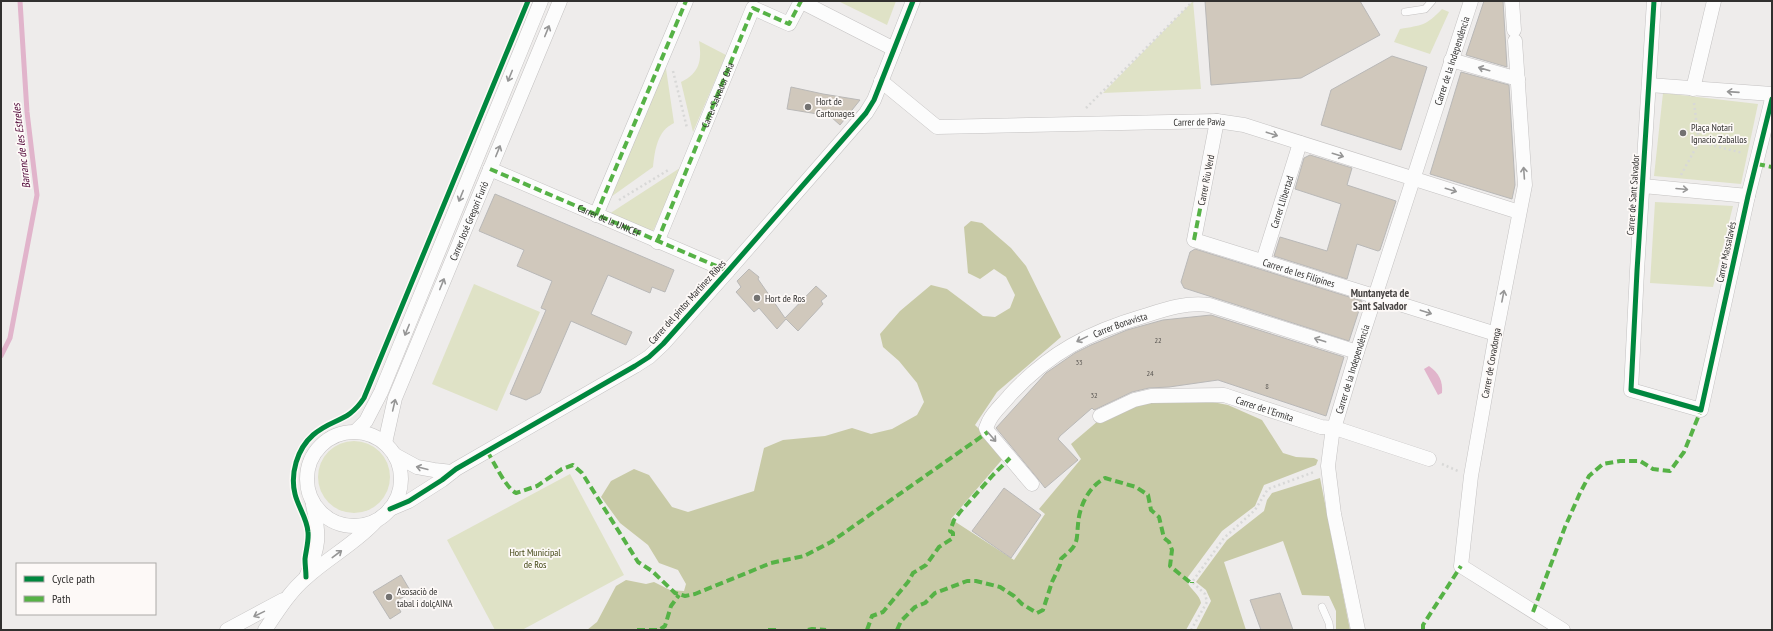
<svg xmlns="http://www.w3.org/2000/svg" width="1773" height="631" viewBox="0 0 1773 631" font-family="'PT Sans Narrow',sans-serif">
  <rect width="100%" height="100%" fill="#eeeceb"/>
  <g fill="#dfe2c6">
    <polygon points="838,1 896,1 887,25"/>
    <polygon points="1193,1 1201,89 1103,93"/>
    <path d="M1442 9 1449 12 1430 54 1394 42 1400 29C1422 25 1426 26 1442 9Z"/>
    <path d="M699 41 726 55 693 132 681 82C700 73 702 60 699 41Z"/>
    <path d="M665 62 674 123C657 131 655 150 653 167L608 199Z"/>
    <polygon points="1663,93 1758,104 1741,184 1654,176"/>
    <polygon points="683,166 653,231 609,214"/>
    <polygon points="1655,202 1733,206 1713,287 1650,283"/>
    <polygon points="474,284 540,312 497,411 432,384"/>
    <circle cx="354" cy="477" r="36"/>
    <polygon points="570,474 624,575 522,630 495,630 447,540"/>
  </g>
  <g fill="#c8caa6">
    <path d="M971 221 982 223 1011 248 1026 266 1061 337 997 392 975 425 1006 455 951 519 1014 560 1045 514 1039 509 1081 459 1071 444 1098 421 1135 403 1192 398 1228 405 1262 420 1283 453 1296 457 1314 458 1318 460 1316 465 1264 485 1255 506 1222 531 1188 577 1187 582C1191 590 1200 595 1201 603L1186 630H587L597 622 616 586 626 580 646 584 654 582 670 590 684 591 686 584 678 570 659 563 648 545 620 523 601 497 611 481 634 469 649 475 672 507 688 512 754 491 764 448 783 440 825 436 852 428 871 434 892 429 917 415 924 402 917 383 899 361 883 347 880 334 900 311 931 285 947 289 983 316 995 317 1010 308 1015 295 1006 277 994 269 980 279 968 273 964 227Z"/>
    <polygon points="1320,478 1350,630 1336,630 1336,611 1329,596 1302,595 1283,541 1224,562 1246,630 1196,630 1211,601 1206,590 1196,582 1227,540 1264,511 1267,500 1272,493"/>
  </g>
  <path fill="#e1b4cb" d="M1429 366C1439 373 1443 381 1442 393L1438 395 1424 369Z"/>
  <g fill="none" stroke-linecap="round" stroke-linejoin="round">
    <polyline stroke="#e1b4cb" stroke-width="5" points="1,356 10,338 37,195 27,112 20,1"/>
  </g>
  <g fill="#d0c8bc" stroke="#b9b8b7">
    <polygon points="1205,1 1360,1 1380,35 1301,78 1211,85"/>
    <polygon points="1484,1 1503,1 1507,67 1466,55"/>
    <polygon points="1392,56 1427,67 1401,150 1321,125 1331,90"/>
    <polygon points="1461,72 1509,85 1515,185 1512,199 1430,174"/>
    <polygon points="791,87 823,94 860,100 840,125 830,116 787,109"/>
    <polygon points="1310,155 1352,168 1347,185 1396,201 1380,250 1378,251 1357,244 1347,279 1274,256 1280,237 1327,251 1341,204 1295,189 1304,158"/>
    <polygon points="495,194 674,270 665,292 652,287 650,293 608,275 591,314 632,332 626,345 571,321 540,393 526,400 510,394 546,310 541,308 552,281 517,266 524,250 479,231"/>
    <polygon points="1195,249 1362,301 1349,341 1184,288 1181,282 1190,252"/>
    <polygon points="749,269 759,277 758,279 785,318 816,286 827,296 821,301 823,304 798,331 786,319 777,329 759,308 754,312 736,292 741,287 737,281"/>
    <polygon points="1211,315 1344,357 1326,416 1218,380 1169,387 1149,388 1132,392 1094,410 1092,408 1060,436 1058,439 1078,460 1045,488 1038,479 996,428 1046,373 1075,353 1091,345 1127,330 1163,320"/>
    <polygon points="1004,488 1041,515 1011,558 972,531"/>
    <polygon points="401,575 411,592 395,602 401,612 390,619 373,592"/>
    <polygon points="1280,593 1293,630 1261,630 1250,600"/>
  </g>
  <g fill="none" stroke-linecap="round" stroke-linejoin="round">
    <defs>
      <g id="lane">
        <polyline points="1405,12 1425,9 1432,1"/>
        <polyline points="1322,607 1329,623 1330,630"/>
      </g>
      <g id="street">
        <polyline points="800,1 894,49"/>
        <polyline points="1512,1 1514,30"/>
        <polyline points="1654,1 1637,271 1631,390 1701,410 1748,196 1772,99"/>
        <polyline points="1515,41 1525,185 1496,334 1471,476 1461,566 1563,630"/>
        <polyline points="1451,60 1518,79"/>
        <path id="s1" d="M881 81 937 127 1217 121 1244 125 1519 212"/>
        <polyline points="1649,85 1772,94"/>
        <polyline points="1693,89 1714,1"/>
        <path id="s2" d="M1217 121 1194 240 1496 334"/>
        <polyline points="490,169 728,271"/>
        <polyline points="1643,186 1748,196"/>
        <polyline points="596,215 686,1"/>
        <path id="s3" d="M657 242 753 8 789 24 801 1"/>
        <path id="s4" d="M1263 261 1300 143"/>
        <path id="s5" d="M1100 416 1134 400 1151 396 1224 395 1321 427 1335 428 1429 459"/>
        <polyline points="356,431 366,421 381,392 541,1"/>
        <circle cx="354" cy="479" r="47"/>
        <path id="s6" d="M385 443 395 398 560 1"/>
        <polyline points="395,455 417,467 434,470 452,472"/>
        <path id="s7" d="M1032 484 988 432 986 428 989 421C994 411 1003 404 1010 395 1049 353 1089 332 1144 316 1166 309 1186 302 1209 305L1357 352"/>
        <polyline points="390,509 409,501 442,480 456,469 635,366 649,357 663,344 728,271 866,113 874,100 913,1"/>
        <path d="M306 577C319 548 320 536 313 505"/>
        <polyline points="227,630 283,600"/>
        <path d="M265 630C277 612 290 591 307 577 329 557 356 543 376 521"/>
        <path id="s8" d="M1358 630 1334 514 1328 466 1332 435 1357 352 1471 1"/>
      </g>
    </defs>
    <use href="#lane" stroke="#c4c2c2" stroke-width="8"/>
    <use href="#street" stroke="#c4c2c2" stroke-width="15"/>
    <g stroke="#d8d8d7" stroke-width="2.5" stroke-dasharray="2 3" stroke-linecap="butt">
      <polyline points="673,71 687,128"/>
      <polyline points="1694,103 1699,142 1743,153"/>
      <polyline points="1086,108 1193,1"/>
      <polyline points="1681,175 1699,142"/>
      <polyline points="619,200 670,169"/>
      <polyline points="1442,464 1458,471"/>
      <polyline points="1191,630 1207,602 1205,594 1192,582 1224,538 1255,510 1268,489 1314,472"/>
    </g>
    <use href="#lane" stroke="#fcfcfc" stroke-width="7"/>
    <use href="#street" stroke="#fcfcfc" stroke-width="14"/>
    <g stroke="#56b246" stroke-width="4" stroke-dasharray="8 4" stroke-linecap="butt">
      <polyline points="1757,164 1772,167"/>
      <path id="s9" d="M490 169 728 271"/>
      <polyline points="596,215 686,1"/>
      <polyline points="1194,240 1201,204"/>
      <polyline points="657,242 753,8 789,24 801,1"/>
      <path d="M487 451C494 462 505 487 516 493L537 486 562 469 573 465 582 473 638 562 652 571 675 593 685 596 695 594 771 563 804 556 831 542 988 432"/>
      <polyline points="1533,612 1565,527 1580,493 1589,476 1603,464 1620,461 1640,461 1653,469 1670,471 1684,452 1701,410"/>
      <polyline points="637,630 659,630 665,626 671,606 679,595"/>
      <polyline points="768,630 776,630"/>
      <polyline points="808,630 812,629 826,630"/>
      <polyline points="867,630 872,616 883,612 908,582 913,573 926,565 939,547 953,538 953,533 950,531 954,520 960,512 993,475 1010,458"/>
      <path d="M897 630 901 621 915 607 925 603 935 593 967 581H976L1000 587 1014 596 1022 604 1037 613 1043 610 1052 582 1060 565 1061 559C1065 555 1071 551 1074 546 1078 540 1077 532 1078 525 1079 507 1088 487 1105 478L1136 487 1148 495 1151 510 1159 517 1164 538 1169 542 1172 550 1170 566 1192 584V582"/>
      <polyline points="1423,630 1423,625 1461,566"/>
    </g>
    <defs>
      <g id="cycleway">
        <polyline points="1654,1 1637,271 1631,390 1701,410 1748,196 1772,99"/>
        <polyline points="390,509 409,501 442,480 456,469 635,366 649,357 663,344 728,271 866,113 874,100 913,1"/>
        <path d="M306 577C306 571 305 565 305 559 306 550 309 541 308 532 307 518 298 507 295 494 290 474 297 449 313 435 332 418 348 423 364 398L528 1"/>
      </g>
    </defs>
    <use href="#cycleway" stroke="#fdf9f7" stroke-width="8"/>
    <use href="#cycleway" stroke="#00873e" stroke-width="5"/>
  </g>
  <defs><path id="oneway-shaft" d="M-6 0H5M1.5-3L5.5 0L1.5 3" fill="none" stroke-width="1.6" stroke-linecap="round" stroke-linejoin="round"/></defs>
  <g stroke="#969696">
    <use href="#oneway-shaft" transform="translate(547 31) rotate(-68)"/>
    <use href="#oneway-shaft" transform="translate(1484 69) rotate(-164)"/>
    <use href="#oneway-shaft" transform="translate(510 76) rotate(112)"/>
    <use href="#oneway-shaft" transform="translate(1733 92) rotate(-176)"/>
    <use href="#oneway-shaft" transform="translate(1272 134) rotate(18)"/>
    <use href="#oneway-shaft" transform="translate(498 151) rotate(-68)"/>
    <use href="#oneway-shaft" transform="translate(1338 155) rotate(17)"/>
    <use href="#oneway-shaft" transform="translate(1524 173) rotate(-94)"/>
    <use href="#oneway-shaft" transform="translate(1682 189) rotate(5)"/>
    <use href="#oneway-shaft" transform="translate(1451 190) rotate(17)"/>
    <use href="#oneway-shaft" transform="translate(461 196) rotate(112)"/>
    <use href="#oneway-shaft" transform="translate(442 284) rotate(-68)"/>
    <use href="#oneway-shaft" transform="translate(1503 296) rotate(-79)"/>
    <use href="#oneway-shaft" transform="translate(1426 312) rotate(18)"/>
    <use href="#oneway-shaft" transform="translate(407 330) rotate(112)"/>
    <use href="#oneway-shaft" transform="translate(1082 339) rotate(154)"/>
    <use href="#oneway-shaft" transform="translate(1320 340) rotate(-162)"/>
    <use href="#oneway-shaft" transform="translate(394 405) rotate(-77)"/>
    <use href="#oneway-shaft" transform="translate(992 437) rotate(49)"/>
    <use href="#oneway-shaft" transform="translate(422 468) rotate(-166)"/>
    <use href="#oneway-shaft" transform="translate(337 554) rotate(-37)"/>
    <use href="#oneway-shaft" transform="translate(259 614) rotate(154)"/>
  </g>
  <g fill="#737271" stroke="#fdf9f7" stroke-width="1.5">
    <circle cx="808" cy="107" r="4"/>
    <circle cx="1683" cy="133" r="4"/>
    <circle cx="757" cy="298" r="4"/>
    <circle cx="389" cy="597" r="4"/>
  </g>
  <g text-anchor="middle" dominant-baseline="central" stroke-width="3.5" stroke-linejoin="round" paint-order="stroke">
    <g font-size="8" fill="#595652">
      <text x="1158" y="340">22</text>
      <text x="1079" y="362">33</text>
      <text x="1150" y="373">24</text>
      <text x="1267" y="386">8</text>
      <text x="1094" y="395">32</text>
    </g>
    <g font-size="10" fill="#31302f" stroke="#fdf9f7">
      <text stroke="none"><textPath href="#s8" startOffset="591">Carrer de la Independència</textPath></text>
      <text stroke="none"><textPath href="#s3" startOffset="159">Carrer Salvador Oria</textPath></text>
      <text stroke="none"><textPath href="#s1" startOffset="335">Carrer de Pavia</textPath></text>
      <text transform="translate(1206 180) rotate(-79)">Carrer Riu Verd</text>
      <text transform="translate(1633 195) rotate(-86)">Carrer de Sant Salvador</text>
      <text stroke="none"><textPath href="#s4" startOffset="62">Carrer Llibertad</textPath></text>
      <text stroke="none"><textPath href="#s6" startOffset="238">Carrer José Gregori Furió</textPath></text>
      <text stroke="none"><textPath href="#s9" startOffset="130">Carrer de la UNICEF</textPath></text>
      <text transform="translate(1726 252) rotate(-78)">Carrer Massalavés</text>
      <text stroke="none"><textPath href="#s2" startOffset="231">Carrer de les Filipines</textPath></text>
      <text transform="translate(687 302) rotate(-48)">Carrer del pintor Martinez Ribes</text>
      <text stroke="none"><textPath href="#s7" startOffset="246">Carrer Bonavista</textPath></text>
      <text transform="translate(1491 363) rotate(-80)">Carrer de Covadonga</text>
      <text stroke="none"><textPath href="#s8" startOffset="267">Carrer de la Independència</textPath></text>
      <text stroke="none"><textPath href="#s5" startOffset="171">Carrer de l'Ermita</textPath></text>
    </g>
    <g font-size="10" fill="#31302f" stroke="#fdf9f7" text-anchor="start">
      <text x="816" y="101">Hort de<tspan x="816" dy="12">Cartonages</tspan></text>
      <text x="1691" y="127">Plaça Notari<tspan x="1691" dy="12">Ignacio Zaballos</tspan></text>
      <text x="765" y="298">Hort de Ros</text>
      <text x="397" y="591">Asosaciò de<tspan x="397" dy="12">tabal i dolçAINA</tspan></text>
    </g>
    <g font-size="10" fill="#444816" stroke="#fdf9f7">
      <text x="535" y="552">Hort Municipal<tspan x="535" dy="12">de Ros</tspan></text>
    </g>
    <g font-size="11" font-style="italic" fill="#4e0335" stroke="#fdf9f7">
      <text transform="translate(21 146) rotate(-97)">Barranc de les Estreles</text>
    </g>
    <g font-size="11" font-weight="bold" fill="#454241" stroke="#fdf9f7">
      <text x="1380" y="293">Muntanyeta de<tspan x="1380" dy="13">Sant Salvador</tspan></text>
    </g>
  </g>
  <rect width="1773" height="631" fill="none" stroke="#31302f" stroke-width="4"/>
  <rect x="16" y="563" width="140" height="52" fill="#fdf9f7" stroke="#aba9a7"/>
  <rect x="24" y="576" width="20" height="6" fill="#00873e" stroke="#aba9a7"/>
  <text x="52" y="583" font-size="12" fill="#31302f">Cycle path</text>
  <rect x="24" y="596" width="20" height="6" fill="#56b246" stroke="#aba9a7"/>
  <text x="52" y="603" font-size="12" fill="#31302f">Path</text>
</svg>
